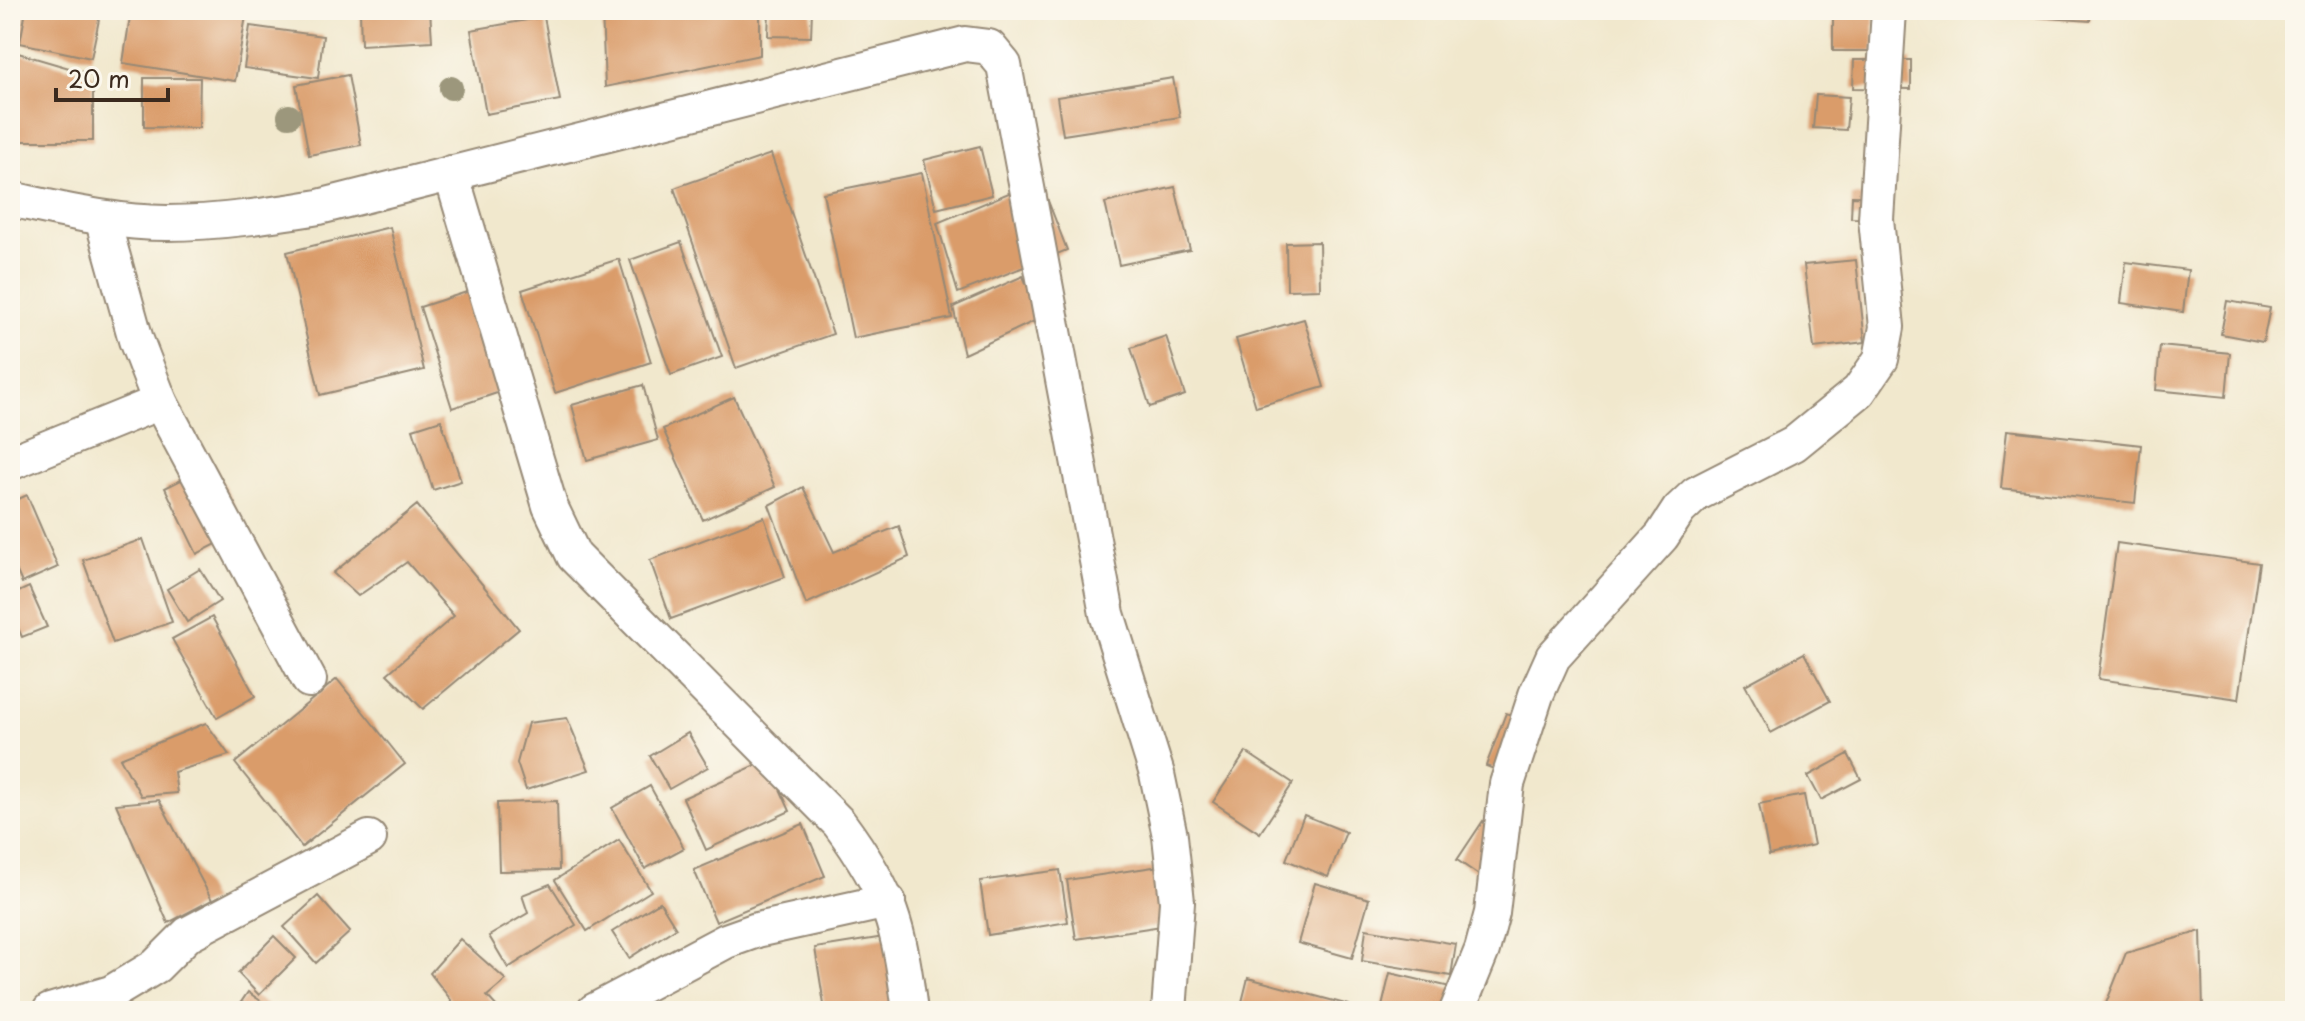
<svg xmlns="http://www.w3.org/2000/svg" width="2305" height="1021" viewBox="0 0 2305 1021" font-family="'Playpen Sans',sans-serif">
  <rect width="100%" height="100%" fill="#fbf7ec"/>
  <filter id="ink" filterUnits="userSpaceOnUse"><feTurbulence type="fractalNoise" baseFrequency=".0125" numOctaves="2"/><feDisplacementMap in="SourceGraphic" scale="16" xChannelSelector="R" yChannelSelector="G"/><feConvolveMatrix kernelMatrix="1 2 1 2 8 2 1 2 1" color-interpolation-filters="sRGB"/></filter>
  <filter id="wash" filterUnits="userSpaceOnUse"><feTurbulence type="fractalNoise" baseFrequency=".006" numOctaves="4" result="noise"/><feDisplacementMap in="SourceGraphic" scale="32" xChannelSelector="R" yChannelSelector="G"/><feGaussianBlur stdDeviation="1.8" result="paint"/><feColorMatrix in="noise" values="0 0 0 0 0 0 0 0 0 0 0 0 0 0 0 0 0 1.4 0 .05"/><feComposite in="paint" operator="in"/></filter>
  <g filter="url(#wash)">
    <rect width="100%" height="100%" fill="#f1e8cd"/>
    <g id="blocks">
      <g fill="#da9c6b">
        <polygon points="26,10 101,10 91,58 20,43"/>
        <polygon points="131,10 247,10 235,81 123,63"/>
        <polygon points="360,10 430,10 432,41 361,45"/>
        <polygon points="602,10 760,10 760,55 605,87"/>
        <polygon points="769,10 812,10 811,37 768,36"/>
        <polygon points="2005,10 2091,10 2090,21 2004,15"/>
        <rect x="1833" y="13" width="41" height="38"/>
        <polygon points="544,17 560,100 486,114 471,30"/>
        <polygon points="250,26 323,36 318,78 244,68"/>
        <polygon points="18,53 93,75 93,141 10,141 10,81"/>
        <polygon points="1854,60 1911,60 1911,89 1853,88"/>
        <polygon points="348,75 361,145 309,155 296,85"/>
        <polygon points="144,78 200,78 199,128 144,127"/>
        <polygon points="1173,78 1180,117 1063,135 1057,97"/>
        <polygon points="1816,95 1849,97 1846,130 1813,128"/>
        <polygon points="980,146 992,195 936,209 924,160"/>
        <polygon points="771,154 833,334 736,368 674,188"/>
        <polygon points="922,173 952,318 853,338 823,193"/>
        <polygon points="1040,180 1067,250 958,293 937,223"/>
        <polygon points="1175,187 1190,250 1119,265 1105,203"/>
        <polygon points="1852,196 1886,197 1885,219 1851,218"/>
        <polygon points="390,227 424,370 320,395 287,252"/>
        <polygon points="681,242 722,357 671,375 630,260"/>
        <polygon points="1319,242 1320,289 1287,290 1286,243"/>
        <polygon points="619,259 651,362 555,393 522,290"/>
        <polygon points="1856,260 1865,342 1814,348 1804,265"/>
        <polygon points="2126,262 2188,270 2183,312 2121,303"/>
        <polygon points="1023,276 1041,318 964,354 953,307"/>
        <polygon points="473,290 506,390 452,408 420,307"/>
        <polygon points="2227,301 2270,308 2263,342 2221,334"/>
        <polygon points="1304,319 1324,387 1256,407 1236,339"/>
        <polygon points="1166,336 1185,395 1150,407 1131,348"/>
        <polygon points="2160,346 2230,353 2226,397 2156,390"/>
        <polygon points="643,385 658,440 587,460 572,405"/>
        <polygon points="734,397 775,487 703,520 663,429"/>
        <polygon points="441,420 461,481 433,490 413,429"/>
        <polygon points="2007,430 2141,445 2135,503 2001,488"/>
        <polygon points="213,464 246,529 197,554 165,488"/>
        <polygon points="803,487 834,552 899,526 909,557 806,604 769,505"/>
        <polygon points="27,495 58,567 22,583 10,556 10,503"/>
        <polygon points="417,505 519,629 423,709 387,674 454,616 407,562 358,596 333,573"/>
        <polygon points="764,517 785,577 671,619 650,560"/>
        <polygon points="143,539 172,622 113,643 83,560"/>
        <polygon points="2117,543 2259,563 2239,699 2098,679"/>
        <polygon points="200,569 220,601 187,622 167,589"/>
        <polygon points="29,587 47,627 22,637 10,610 10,596"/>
        <polygon points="212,617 255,696 217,718 172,639"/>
        <polygon points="1804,653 1830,701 1771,733 1745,685"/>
        <polygon points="337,679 405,764 302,847 235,763"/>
        <polygon points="1506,713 1539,726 1520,779 1486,766"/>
        <polygon points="567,718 589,770 526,790 517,763 528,723"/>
        <polygon points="206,723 229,755 174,772 177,793 141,796 120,758"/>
        <polygon points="688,733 708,767 669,789 650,756"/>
        <polygon points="1246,752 1293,783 1260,833 1213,802"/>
        <polygon points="1848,754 1861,779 1821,800 1808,776"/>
        <polygon points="767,760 790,811 706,850 683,798"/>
        <polygon points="650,786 684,848 645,869 612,808"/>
        <polygon points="1804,795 1814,845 1769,855 1759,804"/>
        <polygon points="159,800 212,900 168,923 116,804"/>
        <polygon points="557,801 559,870 499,871 497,803"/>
        <polygon points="1304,815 1346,832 1328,877 1286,860"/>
        <polygon points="1483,821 1512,842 1486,880 1457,860"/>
        <polygon points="803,824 825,876 716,922 694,870"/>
        <polygon points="619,840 651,891 587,931 555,880"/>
        <polygon points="1180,863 1188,922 1076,939 1067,880"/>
        <polygon points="1060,870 1068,922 988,935 980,881"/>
        <polygon points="1315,883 1369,899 1352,958 1298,943"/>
        <polygon points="550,884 576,925 508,968 489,936 528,913 522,895"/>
        <polygon points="318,896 350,932 316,963 284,927"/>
        <polygon points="660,902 676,928 629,958 612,932"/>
        <polygon points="1366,929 1456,944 1451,976 1362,961"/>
        <polygon points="2201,931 2203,1011 2103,1011 2126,953"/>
        <polygon points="903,934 914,1001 851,1011 825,1011 815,948"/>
        <polygon points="274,936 296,958 259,995 238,973"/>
        <polygon points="460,939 506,980 487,996 498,1008 495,1011 450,1011 451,1000 430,973"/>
        <polygon points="1390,973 1476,993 1471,1011 1381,1011"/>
        <polygon points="1248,978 1349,1005 1347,1011 1260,1011 1241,1006"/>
        <polygon points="248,992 275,1011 235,1011"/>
      </g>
    </g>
  </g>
  <g filter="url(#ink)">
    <use href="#blocks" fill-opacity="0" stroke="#968976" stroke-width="2"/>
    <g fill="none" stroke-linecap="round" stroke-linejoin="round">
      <defs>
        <g id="minor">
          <path d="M451 173 550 506 574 556 839 823C891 893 899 926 910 1011"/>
          <path d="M10 199C62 210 114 223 167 223 219 223 269 215 319 207L965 44 989 47 1004 65 1107 614 1157 774 1170 836 1177 902 1169 1011"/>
          <polyline points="102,218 136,340 160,402 309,680"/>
          <polyline points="10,463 160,402"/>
          <polyline points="50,1011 111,993 156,966 188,934 369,838"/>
          <polyline points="594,1011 726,941 757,930 888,901"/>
          <polyline points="1457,1011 1482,950 1492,913 1507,784 1536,695 1553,657 1662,536 1679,510 1696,494 1794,444 1859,391 1881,359 1887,327 1876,219 1889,10"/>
        </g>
      </defs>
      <use href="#minor" stroke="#968976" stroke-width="38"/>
      <use href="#minor" stroke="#fff" stroke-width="34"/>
    </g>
    <g fill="#9c977b">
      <circle cx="451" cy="88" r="12"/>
      <circle cx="289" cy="116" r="12"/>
    </g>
  </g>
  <rect width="2305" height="1021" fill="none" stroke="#fbf7ec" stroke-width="40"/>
  <path d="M56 88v12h112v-12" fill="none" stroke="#3b2a1e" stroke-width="4"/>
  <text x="68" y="88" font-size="24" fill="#3b2a1e" stroke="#fbf7ec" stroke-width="6" paint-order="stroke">20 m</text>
</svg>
